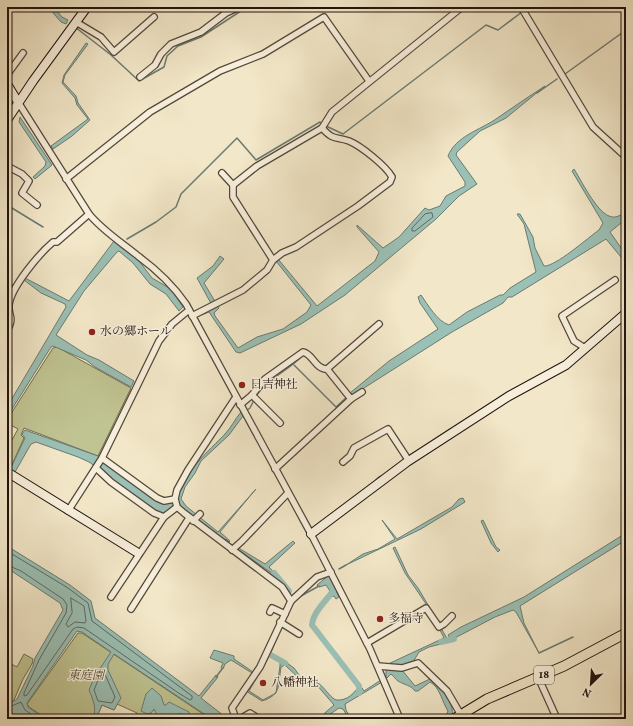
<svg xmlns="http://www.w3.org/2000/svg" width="633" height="726" viewBox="0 0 633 726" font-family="Vollkorn,'Noto Serif JP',serif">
  <rect width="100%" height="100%" fill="#f2e7c8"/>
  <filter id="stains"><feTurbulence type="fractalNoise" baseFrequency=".005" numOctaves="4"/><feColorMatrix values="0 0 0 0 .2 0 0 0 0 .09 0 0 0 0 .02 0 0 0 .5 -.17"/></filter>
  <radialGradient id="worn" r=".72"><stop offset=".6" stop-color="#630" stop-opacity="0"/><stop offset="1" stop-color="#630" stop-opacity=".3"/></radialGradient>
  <g fill="#c0c492" stroke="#706c50">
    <polygon points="57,347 131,388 98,456 24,428 21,435 24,438 10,469 7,467 7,449 18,429 7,423 7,420 53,348"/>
    <polygon points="78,633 82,633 203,714 200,719 142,719 136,716 137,713 117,704 114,710 102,705 96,719 47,719 29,707 27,704"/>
    <polygon points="24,654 33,659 32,664 23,679 14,700 9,702 7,699 7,662 17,667"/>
  </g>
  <g fill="#9bc0b5" stroke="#697b72">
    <polygon points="48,7 54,7 62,17 68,20 66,24 61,22"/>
    <polygon points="86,43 88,44 65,75 63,82 76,96 78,103 90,120 72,136 53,149 51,146 88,119 77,105 75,98 62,83 64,75"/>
    <path d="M545 86 506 118 480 131 457 152 456 155 477 184 459 196 436 219 345 295 301 324 240 353 236 352 209 312 199 316 200 313 213 307 197 278 213 266 220 256 224 259 204 283 219 308 214 313 215 316 238 348 257 337 283 329 307 312 311 305 276 261 278 259 317 306 375 261 379 252 357 227V225L383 248 399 237 425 208 429 210 440 206 446 196 465 186V182L448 156C456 136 480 130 496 119 512 108 528 97 545 86Z"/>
    <polygon points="20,117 52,165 35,179 33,177 45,166 46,162 19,122"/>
    <path d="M574 169C581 180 596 211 609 216 615 219 621 215 626 212V219L610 232 626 255V263L606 239 512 297H508L503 303 452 332 353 395 350 393 389 361 438 329 420 303 418 297 421 295C428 305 437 321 449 325L467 312 500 295H503L510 288 536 272 524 224 517 214H520L533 237 535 248 544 266C555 267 589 237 599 230L603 223 572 171Z"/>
    <polygon points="114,241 136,257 152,278 171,289 183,307 179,311 166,294 150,284 133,263 119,251 117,252 84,291 56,335 87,355 99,360 134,381 131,387 95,367 86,360 53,346 51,347 7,417 7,407 66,307 65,304 41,293 24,280 25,278 69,301"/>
    <path d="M241 412 243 416 229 435 201 461 195 473 185 487 181 499 186 506 218 532 256 489 220 532 230 541 229 542 226 539 224 541C215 534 183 514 179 504 170 484 213 447 225 434 231 428 235 419 241 412Z"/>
    <polygon points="25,430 98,456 151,498 163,503 172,501 176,506 164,514 161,514 113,482 102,471 89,462 78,457 36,442 31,444 7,486 7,476 25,438 22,434"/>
    <polygon points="463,498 465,502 421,529 346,565 363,554 378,549 395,539 382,520 397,539 452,507 459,499"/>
    <polygon points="483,520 496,547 500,550 498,552 491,543 481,521"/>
    <polygon points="626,533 626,540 520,606 524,623 539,653 516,612 513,610 495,617 451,640 448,635 461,627 524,597"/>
    <polygon points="293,541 295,543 269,567 280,579 236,548 237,547 265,564"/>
    <path d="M7 546 70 585 91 601 95 618 199 696 216 675 218 677 201 698 228 719H212L114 654 108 664V670L121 698 114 710 102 705 96 719H93C97 708 93 700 89 690L95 676 111 652 82 632 77 631 27 703 28 707 45 719H19L14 715 11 719H7V706L17 699 33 666 35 658 63 610 60 603 7 568Z"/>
    <polygon points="395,547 408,575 418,588 437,620 405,573 393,548"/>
    <polygon points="329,575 339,597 336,599 334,596 329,597 328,596 330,591 326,585 319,587 317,585"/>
    <path d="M282 626 270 655 249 691 263 700 276 693 280 666V658L294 668 305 683 308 684C320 676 326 695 336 700 348 701 354 693 360 685L364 691 381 680 382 682 345 704 346 710 351 719H349L343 709 339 708 323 719H318L334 705 316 684H305L285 665 281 667C278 684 282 695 262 701L246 691Z"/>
    <polygon points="439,628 441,628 449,642 429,647 419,652 413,662 404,666 386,665 444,638"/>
    <polygon points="214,650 234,656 234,659 253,672 252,673 231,660 225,664 223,669 221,668 223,663 210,658"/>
    <path d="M386 668 391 670H402L415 686 430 679C440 688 455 701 452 717L440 719 446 716 448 711C442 702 440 687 430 682L418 691H415C411 685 404 685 398 681 395 679 394 676 391 674L386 679Z"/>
    <polygon points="152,688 161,696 164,705 166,705 169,702 189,712 189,719 183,719 183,716 180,713 179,719 159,719 154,709 151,713 147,714 141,711 146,694"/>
  </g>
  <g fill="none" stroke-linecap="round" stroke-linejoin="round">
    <g stroke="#5d6a62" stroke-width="1">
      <polygon points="432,213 433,217 415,231 412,231 412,228 425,214"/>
      <polyline points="7,551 68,588 88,603 92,621 192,696 192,699 190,700 180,694 84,628 77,627 73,629 27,695 24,696 24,693 39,660 66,613 67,605 63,599 21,571 7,565"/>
      <polygon points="71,598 84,606 86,621 85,623 75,622 68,627 66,624 72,613"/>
      <polygon points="104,672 115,697 112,703 98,701 94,690 99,678"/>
      <polyline points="7,708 21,702 25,710 38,719"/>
    </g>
    <g stroke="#697b72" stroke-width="1.5">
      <polyline points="75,27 111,55 139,81 164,67 167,56 178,46 201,37 247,7"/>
      <polyline points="565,74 626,30"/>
      <polyline points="537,93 557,79"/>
      <polyline points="326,126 343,134 486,25 498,30 522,12"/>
      <polyline points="7,205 43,227"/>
      <polyline points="127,239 156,222 176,207 181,194 237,138 256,160 320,122 323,124"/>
      <polyline points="7,285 14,285 17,282"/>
      <polyline points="294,365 336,407 347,397"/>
      <path d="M256 396C268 378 288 371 302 356"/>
      <polyline points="246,411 250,408 254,400"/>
      <polyline points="460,423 467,419"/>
      <polyline points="432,441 450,429"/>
      <polyline points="375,481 379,477 384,475"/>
      <polyline points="339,569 346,565"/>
      <polyline points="299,597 319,586"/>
      <polyline points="539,653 573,637"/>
      <polyline points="216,677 222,669"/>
    </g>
    <g stroke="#9bc0b5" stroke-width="6">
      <polyline points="274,573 289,591"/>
      <path d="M333 591C326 601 313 612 312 625L359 686V693"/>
      <polyline points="441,642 454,639"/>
      <polyline points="269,654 285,663"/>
    </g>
    <defs>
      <g id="street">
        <polyline points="521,7 593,127 626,157"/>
        <polyline points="76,22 101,37 114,52 154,17"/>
        <polyline points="7,75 23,53"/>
        <polyline points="140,77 155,65 161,54 171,44 201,32 226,13 239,7"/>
        <path d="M18 102 89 214C103 231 121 242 138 256 157 270 173 285 186 304L311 534 370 649 400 719"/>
        <polyline points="7,166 22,174 29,181 22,193 37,205"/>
        <polyline points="222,173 233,185"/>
        <polyline points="66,179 150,112 220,71 263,54 324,17 369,81"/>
        <polyline points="233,185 257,166 322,128 332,112 462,7"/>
        <polyline points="233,185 233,197 273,260"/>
        <path d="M192 316 243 290 267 270 273 260 282 253 296 247 358 206 390 182 392 177C386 166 361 146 349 141 334 136 334 141 322 128"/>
        <path d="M7 331C15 316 8 317 9 305 11 287 39 254 53 242H57L89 214"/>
        <polyline points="585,348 574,341 562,316 615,280"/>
        <polyline points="327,369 379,324"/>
        <polyline points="252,395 280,423"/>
        <polyline points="236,397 188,470 177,490 175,499 177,507 184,513 282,587 291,601"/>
        <path d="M240 405 252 395 265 379 303 352C313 354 315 369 327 369L351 399"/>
        <polyline points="102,458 157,498 164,501 175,499"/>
        <polyline points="343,462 350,456 354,448 388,429 409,461"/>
        <polyline points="96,468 111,482 154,513 164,517"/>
        <polyline points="275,469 351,399 362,392"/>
        <polyline points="68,511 102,458 159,341 172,324 189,310"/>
        <polyline points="193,521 200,514"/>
        <polyline points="232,550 242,541 288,493"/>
        <polyline points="111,597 164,517 177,507"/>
        <polyline points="131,609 189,518"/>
        <polyline points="270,612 272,608 285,614"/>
        <polyline points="280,622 299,634"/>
        <polyline points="367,643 426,608 439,627 444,624 452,616"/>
        <polyline points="378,666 402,668 418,663 447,691 461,715"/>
        <polyline points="538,677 557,719"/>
        <polyline points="7,714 11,719"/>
        <polyline points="236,719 232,708 260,667 291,601 317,577 331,572"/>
        <polyline points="240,719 250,713 259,719"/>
      </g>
      <g id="secondary">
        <polyline points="7,84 18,102"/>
        <polyline points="7,120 33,81 87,7"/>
        <polyline points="7,472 138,553"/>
        <polyline points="311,534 407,462 509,396 566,365 626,313"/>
      </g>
      <polyline id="primary" points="454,719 487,699 564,666 626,633"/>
    </defs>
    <use href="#street" stroke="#54483c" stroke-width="8"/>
    <use href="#secondary" stroke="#1f130e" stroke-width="10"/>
    <use href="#primary" stroke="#1f130e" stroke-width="11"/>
    <use href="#street" stroke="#f7efdb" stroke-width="5.5"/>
    <use href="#secondary" stroke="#f7efdb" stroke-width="8"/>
    <use href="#primary" stroke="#f2e7c8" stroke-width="9"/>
  </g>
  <g fill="#8f2418" stroke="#f7efdb" stroke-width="1.5">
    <circle cx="92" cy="332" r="4"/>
    <circle cx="242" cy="385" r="4"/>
    <circle cx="380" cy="619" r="4"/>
    <circle cx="263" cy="683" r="4"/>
  </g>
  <g text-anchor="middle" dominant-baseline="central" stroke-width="3" stroke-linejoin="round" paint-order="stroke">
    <rect fill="#f7efdb" stroke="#60554c" stroke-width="1" x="534" y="666" width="20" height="18" rx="3"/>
    <g font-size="11" font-weight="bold" fill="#1f130e">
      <text x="544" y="675">18</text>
    </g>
    <g font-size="12" fill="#1f130e" stroke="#f7efdb" text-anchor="start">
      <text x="100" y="332">水の郷ホール</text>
      <text x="250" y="385">日吉神社</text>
      <text x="388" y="619">多福寺</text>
      <text x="271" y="683">八幡神社</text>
    </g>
    <g font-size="12" font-style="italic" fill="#57513c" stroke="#f7efdb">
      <text x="86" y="676">東庭園</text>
    </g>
  </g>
  <rect width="633" height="726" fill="none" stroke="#f2e7c8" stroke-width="24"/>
  <rect x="8" y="8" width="617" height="710" fill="none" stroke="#1f130e" stroke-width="2"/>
  <rect x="12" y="12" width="609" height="702" fill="none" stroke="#1f130e"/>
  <g transform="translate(591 684) rotate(205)" stroke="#f7efdb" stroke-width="3" paint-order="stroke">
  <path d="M0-3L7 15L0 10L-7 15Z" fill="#1f130e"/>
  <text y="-6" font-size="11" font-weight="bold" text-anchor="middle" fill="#1f130e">N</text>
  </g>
  <rect width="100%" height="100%" filter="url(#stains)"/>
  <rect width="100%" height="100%" fill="url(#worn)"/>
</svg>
